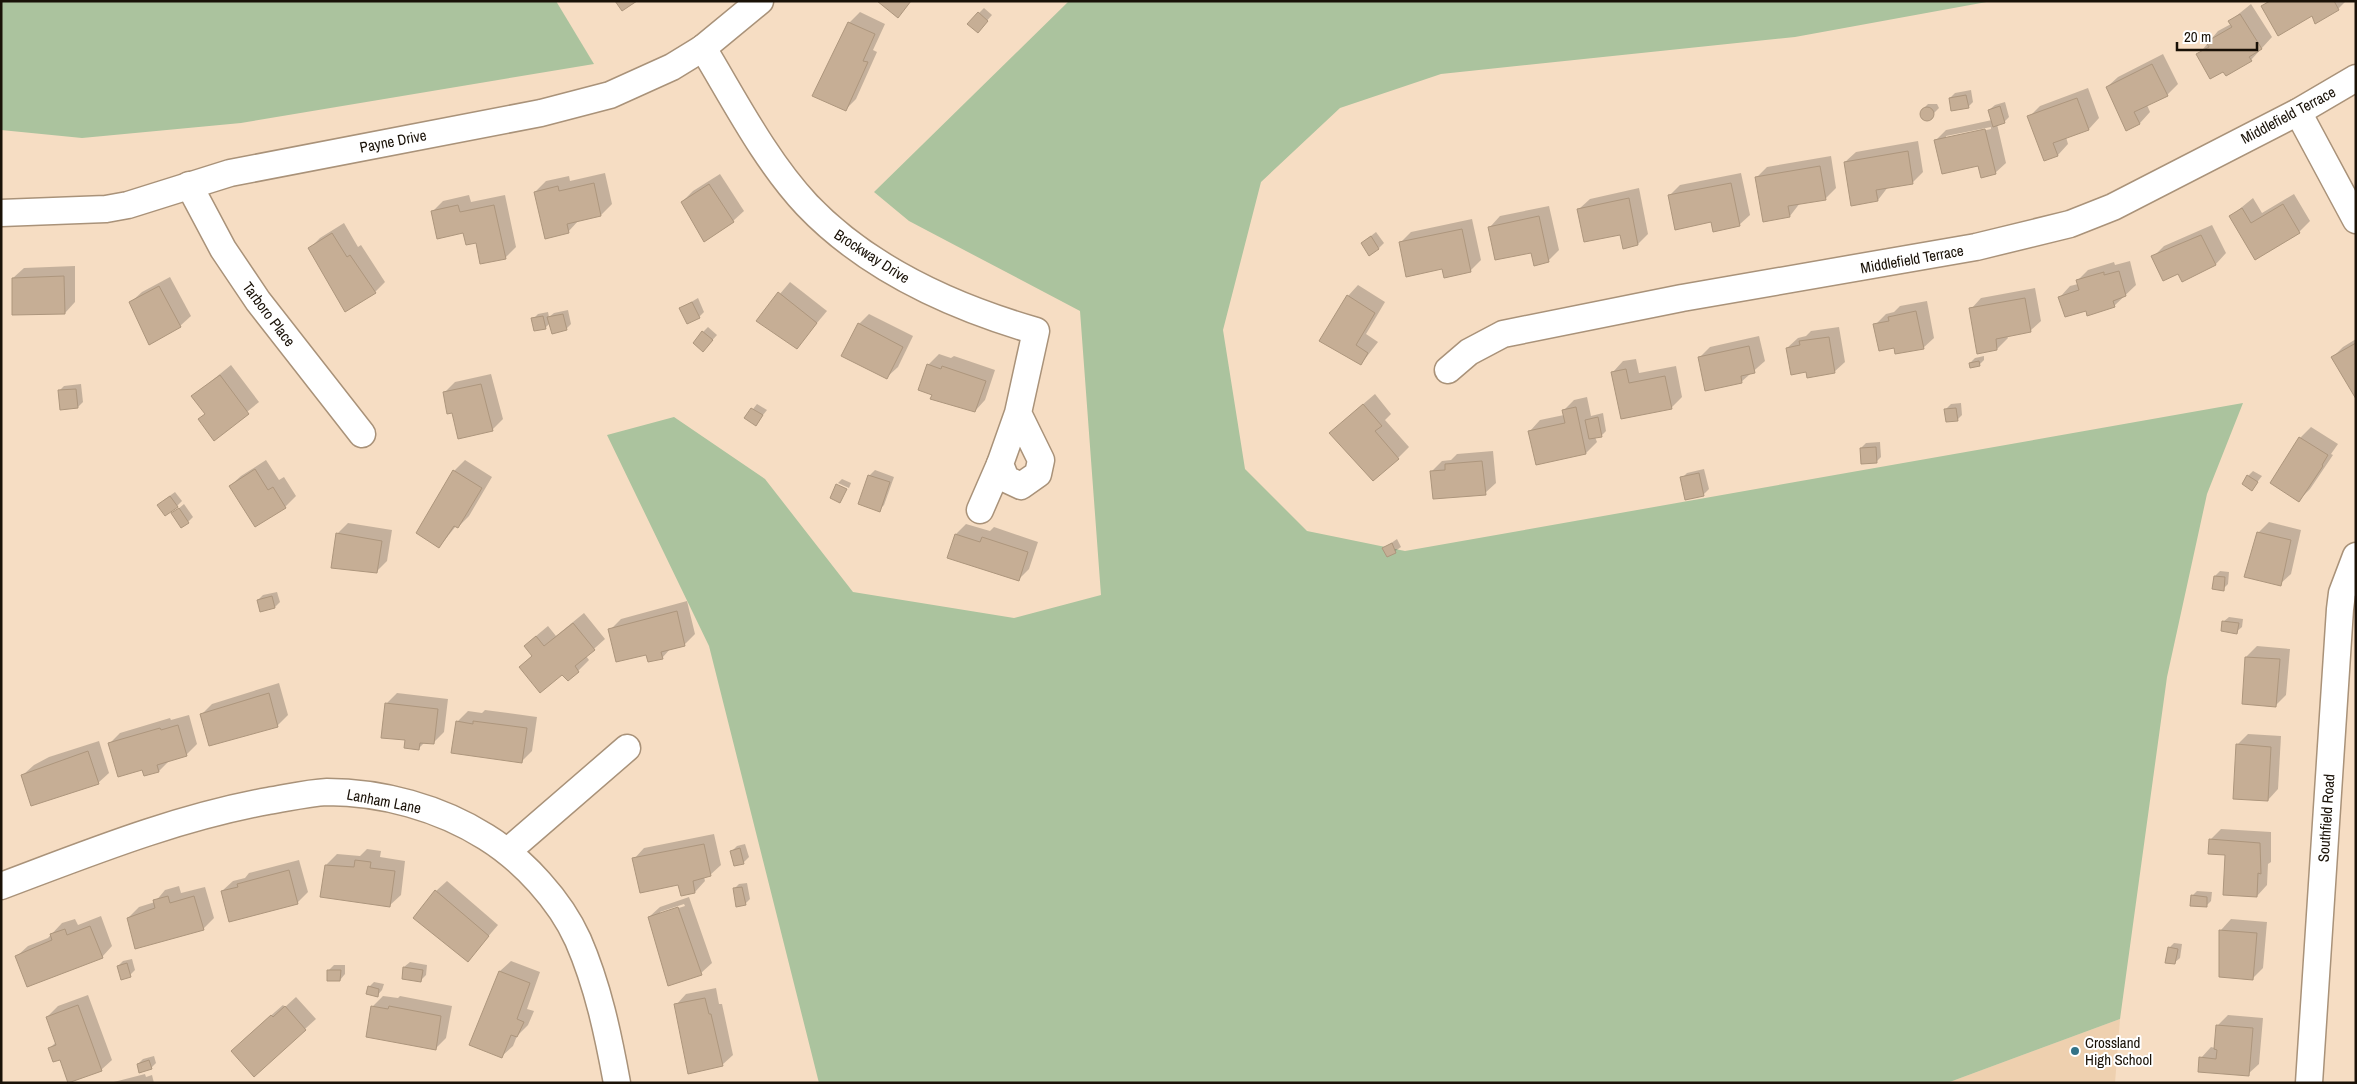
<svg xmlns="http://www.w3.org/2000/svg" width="2357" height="1084" viewBox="0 0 2357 1084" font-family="'Archivo Narrow',sans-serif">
  <rect width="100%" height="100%" fill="#f6ddc3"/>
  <polygon fill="#eed0af" points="2120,1019 2115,1083 1947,1083"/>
  <g fill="#abc39e">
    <polygon points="1,1 556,1 594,64 241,123 82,138 1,130"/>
    <polygon points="1069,1 1992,1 1795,37 1441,74 1340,108 1261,182 1223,330 1245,469 1307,531 1405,551 2243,403 2207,494 2167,677 2120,1019 1947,1083 819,1083 709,646 607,435 674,417 765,479 853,592 1014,618 1101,595 1080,311 909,221 874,192"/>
  </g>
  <g fill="#0003" fill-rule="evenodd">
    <polygon points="2268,1 2346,1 2338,9 2263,6"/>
    <polygon points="2251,4 2272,37 2251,60 2224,70 2198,55 2218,31 2231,24 2230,21"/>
    <polygon points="984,8 992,15 978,31 979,13"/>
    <polygon points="860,12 885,24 873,50 877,52 856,99 845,110 849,23"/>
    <polygon points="2163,54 2178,84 2167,95 2147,105 2150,112 2140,123 2127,129 2107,87 2118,77"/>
    <polygon points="2088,88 2099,118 2089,129 2066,137 2068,144 2058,155 2029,117 2040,106"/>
    <polygon points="1971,90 1973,102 1968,107 1950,98 1955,93"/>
    <path d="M2005 102 2009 117 2004 122 1997 124 2006 163 1995 173 1935 141 1946 130 1992 120 1989 110 1995 105ZM1991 127V129L1946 139V136Z"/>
    <polygon points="1928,104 1937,104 1939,108 1928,119 1924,118 1923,109"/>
    <polygon points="1918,141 1923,172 1912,183 1888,187 1878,200 1845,162 1856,152"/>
    <polygon points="1831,156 1836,188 1825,199 1800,203 1790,216 1757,177 1767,167"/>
    <polygon points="605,173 612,204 601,215 579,220 568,232 535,192 546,181 569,176 570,181"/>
    <polygon points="1741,173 1750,215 1739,225 1712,221 1669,196 1680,185"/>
    <polygon points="720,174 744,211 733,221 682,202 693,191"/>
    <polygon points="1639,188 1648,234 1638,244 1579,209 1590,199"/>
    <polygon points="2294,194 2310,221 2299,232 2255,258 2231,216 2253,198 2262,213"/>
    <polygon points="469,195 471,202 505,195 516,247 505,258 477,242 432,212 443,201"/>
    <polygon points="1549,206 1559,250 1548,261 1490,227 1500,216"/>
    <polygon points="1472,219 1481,260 1470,271 1443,268 1400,243 1411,232"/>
    <polygon points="344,223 358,247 361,245 385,282 375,292 345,310 310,248 320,238"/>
    <polygon points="2212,225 2226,253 2216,264 2182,280 2179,272 2153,257 2164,246"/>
    <polygon points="1376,232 1384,243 1379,248 1362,243"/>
    <polygon points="2130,261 2136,285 2114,306 2086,310 2060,297 2070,286 2078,284 2077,281 2088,270 2114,262 2115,265"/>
    <polygon points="75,266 75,302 65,313 13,278 24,268"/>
    <polygon points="170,277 191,316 180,326 131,302 142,292"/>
    <polygon points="790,282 827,311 797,347 758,320"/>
    <polygon points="1358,285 1385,302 1366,334 1378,342 1361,364 1321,340 1348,296"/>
    <polygon points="2035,288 2041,321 2030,331 2007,336 2008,338 1997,349 1971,309 1981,298"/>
    <polygon points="698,298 704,312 699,317 681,308"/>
    <polygon points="1927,301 1934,338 1923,348 1895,347 1875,325 1886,314 1894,312 1900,306"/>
    <polygon points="568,310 571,324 566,329 550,323 545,328 533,319 538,314 548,312 549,317 554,313"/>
    <polygon points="869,314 913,336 898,367 887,377 859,324"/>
    <polygon points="708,327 717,335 708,345 703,332"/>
    <polygon points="1839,327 1845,362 1834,372 1807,371 1787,348 1798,338 1806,336 1811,331"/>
    <polygon points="1759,336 1765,361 1741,382 1700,357 1710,347"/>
    <polygon points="2356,339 2356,397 2333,357 2343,347"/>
    <polygon points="939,354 951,358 954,356 995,370 985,400 975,411 934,394 928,365"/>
    <polygon points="1984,356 1984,360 1979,365 1970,363 1975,358"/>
    <polygon points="1636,359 1639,373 1676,366 1682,397 1671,408 1622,418 1613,372 1623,361"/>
    <polygon points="231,365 259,402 214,439 199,419 206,413 193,396"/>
    <polygon points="491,374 503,419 492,430 444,393 455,382"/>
    <polygon points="81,384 83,402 78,407 59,391 64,386"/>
    <polygon points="1375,394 1391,414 1385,420 1409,447 1398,458 1341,423"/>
    <polygon points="1587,397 1591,416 1603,413 1606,431 1601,436 1595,437 1597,442 1586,453 1537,463 1530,431 1540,420 1564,415 1563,411 1574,400"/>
    <polygon points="1961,403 1962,415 1957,420 1945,410 1951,404"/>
    <polygon points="757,404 767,410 756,424 746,418"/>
    <polygon points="2311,427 2338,444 2331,454 2333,455 2310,489 2299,500 2300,438"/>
    <polygon points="1880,442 1881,457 1876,462 1861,448 1866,443"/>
    <polygon points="1493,451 1496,483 1485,493 1432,471 1442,461 1451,460 1457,454"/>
    <polygon points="266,460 279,480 284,477 296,496 285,507 230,486 241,476"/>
    <polygon points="465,460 492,477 469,516 458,527 456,526 439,547 430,509 454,471"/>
    <polygon points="1704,469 1709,489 1704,494 1686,498 1682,478 1687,473"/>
    <polygon points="875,470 894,477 884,505 879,510 860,504 870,475"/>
    <polygon points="2253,471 2262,476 2252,489 2248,476"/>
    <polygon points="842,479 851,483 849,488 838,483"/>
    <polygon points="175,492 182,501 177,506 164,500"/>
    <polygon points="184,504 193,517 188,522 172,514"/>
    <polygon points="2269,522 2301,530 2291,574 2280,584 2258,533"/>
    <polygon points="348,523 392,530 387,561 376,572 337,534"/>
    <polygon points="966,524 990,531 994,527 1038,542 1029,569 1018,580 956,534"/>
    <polygon points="1397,539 1401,547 1388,556 1384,548"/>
    <polygon points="2220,571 2229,572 2228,584 2223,589 2215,576"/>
    <polygon points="277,592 280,602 275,607 258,600 263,595"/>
    <polygon points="687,601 695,634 684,645 671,648 662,658 646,653 610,630 621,619"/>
    <polygon points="584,613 605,639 586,656 589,660 578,671 568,679 562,673 520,667 533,655 526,646 536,636 548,626 556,636"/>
    <polygon points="2229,617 2243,619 2242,627 2236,632 2223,622"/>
    <polygon points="2257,646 2290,649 2286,695 2276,705 2246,657"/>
    <polygon points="279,683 288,715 277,726 202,714 212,704"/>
    <polygon points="397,693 448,699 444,732 433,743 425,742 418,749 406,739 386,704"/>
    <polygon points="485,710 537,717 532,751 522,761 457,722 468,711 482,713"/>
    <polygon points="189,715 197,744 186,755 170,760 159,771 145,775 143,769 109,744 120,733 170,718 171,720"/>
    <polygon points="2248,734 2281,736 2278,789 2268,800 2237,745"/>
    <polygon points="99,741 109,773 98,783 23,775 34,765 49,757"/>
    <polygon points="2221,829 2271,832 2271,862 2268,864 2267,885 2257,896 2227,854 2210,840"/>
    <polygon points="714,834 721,865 710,875 704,877 705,881 695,892 634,859 644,848"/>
    <polygon points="745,844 749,857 744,862 735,865 732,851 737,846"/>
    <polygon points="367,849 381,851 380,857 405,861 401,895 390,905 326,865 337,854 360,856"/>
    <polygon points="299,860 308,892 297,903 222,891 233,881 245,878 249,873"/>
    <polygon points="447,881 498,925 468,960 436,891"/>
    <polygon points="747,883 750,899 745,904 734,889 739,884"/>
    <polygon points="179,886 181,893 205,887 214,918 203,929 128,918 139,907 155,902 165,890"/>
    <polygon points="2197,891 2212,892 2211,901 2206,906 2192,896"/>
    <path d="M689 897 712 963 701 973 649 917 660 907ZM684 904 685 906 660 914V912Z"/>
    <polygon points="101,916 112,946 102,957 17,956 28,946 48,938 62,923 75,919 78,925"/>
    <polygon points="2231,919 2267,922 2263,968 2253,978 2221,930"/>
    <polygon points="2174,943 2182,944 2180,958 2174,963 2169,948"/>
    <polygon points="132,959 135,970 130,975 118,966 123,961"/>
    <polygon points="511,961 540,972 527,1009 534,1011 528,1025 517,1036 513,1046 502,1056 471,1044 500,971"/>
    <polygon points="410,962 427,965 426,975 420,981 404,967"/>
    <polygon points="334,965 345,965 345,974 340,980 329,970"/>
    <polygon points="374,982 384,984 382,990 377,996 369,987"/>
    <polygon points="716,988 719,1004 722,1004 733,1055 722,1065 676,1005 686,994"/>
    <polygon points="88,995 112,1060 101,1070 60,1059 49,1049 56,1042 47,1017 58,1006"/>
    <polygon points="383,996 398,998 400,996 452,1006 446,1038 435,1049 373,1006"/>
    <polygon points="296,997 316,1019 254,1075 243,1040 283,1005 285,1007"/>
    <polygon points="2228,1015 2263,1018 2259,1064 2248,1074 2201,1058 2211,1047 2215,1048 2217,1026"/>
    <polygon points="154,1056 156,1063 151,1068 138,1064 143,1059"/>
    <polygon points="145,1074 146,1077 152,1075 154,1083 110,1083"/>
  </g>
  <g fill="#c6ae95" stroke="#ad967d">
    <polygon points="615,1 637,1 622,11"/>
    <polygon points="877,1 911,1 898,18"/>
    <polygon points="2270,1 2334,1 2339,10 2315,24 2312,16 2278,36 2261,6"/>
    <polygon points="978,12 988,21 978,33 967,24"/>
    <polygon points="2240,14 2262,49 2249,57 2252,61 2226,76 2223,72 2210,79 2196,54 2209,47 2206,42 2232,27 2228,21"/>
    <polygon points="848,22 875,34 863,61 868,62 846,111 812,96"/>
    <polygon points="2152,64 2168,96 2134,112 2140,124 2126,131 2106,87"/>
    <polygon points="1966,95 1969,108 1951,111 1949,98"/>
    <polygon points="2077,98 2089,130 2053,143 2058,156 2044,161 2027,116"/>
    <polygon points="2000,106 2005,123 1993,127 1988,110"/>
    <circle cx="1927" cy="114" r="7"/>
    <polygon points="1985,129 1996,174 1981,178 1978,166 1942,174 1934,140"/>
    <polygon points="1908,151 1913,184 1876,190 1878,201 1851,206 1844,162"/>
    <polygon points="1820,166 1826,200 1788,206 1790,217 1763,222 1755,177"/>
    <polygon points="594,183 601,216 567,224 569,233 545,239 534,192 558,186 559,191"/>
    <polygon points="1731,183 1740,226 1713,232 1711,222 1675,230 1668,195"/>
    <polygon points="709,184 734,222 704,242 681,202"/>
    <polygon points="1629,198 1638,245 1623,249 1620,235 1584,242 1577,209"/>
    <polygon points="2283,204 2300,233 2255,260 2229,216 2242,208 2251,223"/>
    <polygon points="458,205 460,212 494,205 506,259 480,264 476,243 466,245 463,233 437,239 431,211"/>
    <polygon points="1539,216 1549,262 1534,266 1531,253 1495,260 1488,227"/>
    <polygon points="1462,229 1471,272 1444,278 1442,269 1406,277 1399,242"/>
    <polygon points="332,233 347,257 350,255 376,293 345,312 308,248"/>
    <polygon points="2201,235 2216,265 2182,282 2178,274 2163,281 2151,256"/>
    <polygon points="1371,236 1379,249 1369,256 1361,243"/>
    <polygon points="2119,271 2126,296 2113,301 2115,307 2087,316 2086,311 2065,317 2058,297 2079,290 2076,280 2104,272 2104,275"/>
    <polygon points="64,276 65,314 12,315 12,278"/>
    <polygon points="159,286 181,327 149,345 129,302"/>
    <polygon points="778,292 817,323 797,349 756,321"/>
    <polygon points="1347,295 1375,313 1356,345 1368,353 1361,365 1319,341"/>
    <polygon points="2025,298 2031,332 1996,339 1997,350 1977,354 1969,308"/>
    <polygon points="692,302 700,318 687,324 679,308"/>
    <polygon points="1916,311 1924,349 1895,354 1894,348 1879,351 1873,324 1889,321 1888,317"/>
    <polygon points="563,314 567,330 552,334 547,317"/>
    <polygon points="543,316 546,329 534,331 531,318"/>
    <polygon points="858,323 903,347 887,379 841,356"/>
    <polygon points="702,331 713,340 703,352 693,343"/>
    <polygon points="1829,337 1835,373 1807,378 1806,372 1791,375 1786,348 1800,345 1799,341"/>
    <polygon points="2356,343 2356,399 2331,357"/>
    <polygon points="1749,346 1755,373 1741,376 1742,383 1705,391 1698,357"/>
    <polygon points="1979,361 1980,366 1970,368 1969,363"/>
    <polygon points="927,364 941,369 942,366 986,381 975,412 930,399 932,395 918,390"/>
    <polygon points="1626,369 1629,383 1665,376 1672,409 1621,419 1611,372"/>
    <polygon points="220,375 249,414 214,441 198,419 205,414 191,396"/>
    <polygon points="481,384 493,431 458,439 452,413 447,414 443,392"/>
    <polygon points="76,389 78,408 60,410 58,390"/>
    <polygon points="1363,404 1382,426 1375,431 1399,459 1373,481 1329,433"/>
    <polygon points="1576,407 1586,454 1536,465 1528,431 1565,423 1562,410"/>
    <polygon points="751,408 763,415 756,426 744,418"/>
    <polygon points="1956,408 1958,421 1946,422 1944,409"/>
    <polygon points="1598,417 1602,437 1589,439 1585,420"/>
    <polygon points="2299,437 2328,455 2322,465 2323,466 2299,502 2270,483"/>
    <polygon points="1876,447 1877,463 1861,464 1860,448"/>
    <polygon points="1482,461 1486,495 1433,499 1430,471 1445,470 1445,464"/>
    <polygon points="255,469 268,490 273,487 286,508 255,527 229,486"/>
    <polygon points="453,470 482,488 458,528 454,526 439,548 416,533"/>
    <polygon points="1699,473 1704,496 1685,500 1680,477"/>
    <polygon points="868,475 890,482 880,512 858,504"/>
    <polygon points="2247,475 2258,482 2252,491 2242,484"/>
    <polygon points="836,484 847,489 840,503 830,498"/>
    <polygon points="170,496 178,507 165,516 157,505"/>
    <polygon points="179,508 189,523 181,528 171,513"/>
    <polygon points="2257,532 2291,540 2281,586 2244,577"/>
    <polygon points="336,533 382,541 377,573 331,568"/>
    <polygon points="955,534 980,542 982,537 1028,552 1019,581 947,558"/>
    <polygon points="1392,543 1396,553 1387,557 1382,548"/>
    <polygon points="2214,576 2225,577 2224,591 2212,589"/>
    <polygon points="272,596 275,608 260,612 257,600"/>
    <polygon points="677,611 685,646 661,652 663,659 648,662 646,655 616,662 608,629"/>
    <polygon points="2222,621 2239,623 2237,634 2221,631"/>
    <polygon points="573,623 595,650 575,666 579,672 568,681 562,675 540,693 519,667 532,656 524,646 536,636 544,646"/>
    <polygon points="2245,657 2280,659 2276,707 2242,704"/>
    <polygon points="269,693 278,727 209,746 200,714"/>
    <polygon points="385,703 438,709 434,744 420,743 419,750 404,748 405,740 381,738"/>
    <polygon points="456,721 473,724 473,721 527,728 522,763 451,753"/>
    <polygon points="178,725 187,756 157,765 159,772 144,776 142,770 118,777 108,743 160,728 161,730"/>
    <polygon points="2236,744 2271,747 2268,801 2233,799"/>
    <polygon points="88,751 99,784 31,806 21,775"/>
    <polygon points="2209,839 2260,843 2261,874 2258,873 2257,897 2223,895 2225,855 2208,854"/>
    <polygon points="704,844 711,876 693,881 695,893 681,896 678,885 640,893 632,858"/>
    <polygon points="740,848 744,864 734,866 730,851"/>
    <polygon points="355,860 371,862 370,868 395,871 390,907 320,897 325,865 354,867"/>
    <polygon points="289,870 298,904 229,922 221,891 238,887 237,884"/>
    <polygon points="742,887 746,905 736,907 733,888"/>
    <polygon points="435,890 489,936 468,962 413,918"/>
    <polygon points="2191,895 2207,897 2207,907 2190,906"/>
    <polygon points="168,896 170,903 194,896 204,930 135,949 127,918 155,908 153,900"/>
    <polygon points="678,907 702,975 668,986 648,917"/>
    <polygon points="90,926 103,958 27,987 15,956 52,940 50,934 65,929 67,935"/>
    <polygon points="2219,930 2257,933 2253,980 2219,977"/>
    <polygon points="2168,947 2178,949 2175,964 2165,963"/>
    <polygon points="127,963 131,977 121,980 117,966"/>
    <polygon points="403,967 423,970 421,982 402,979"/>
    <polygon points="327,970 341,970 340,981 327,981"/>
    <polygon points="499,971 530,983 517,1019 524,1022 517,1037 511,1035 502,1058 469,1045"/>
    <polygon points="368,986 379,989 378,997 366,994"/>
    <polygon points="705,998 709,1014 711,1014 723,1066 688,1074 674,1004"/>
    <polygon points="78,1005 102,1071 68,1083 60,1060 53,1062 48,1048 56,1045 46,1017"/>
    <polygon points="285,1006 306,1030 254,1077 231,1051 271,1015 273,1017"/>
    <polygon points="371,1006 388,1009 389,1006 441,1016 436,1050 366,1037"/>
    <polygon points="2216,1025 2253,1028 2249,1076 2198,1072 2199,1057 2216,1059 2217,1050 2214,1049"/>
    <polygon points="149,1060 152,1069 139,1073 137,1064"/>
  </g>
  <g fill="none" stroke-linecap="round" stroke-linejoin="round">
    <defs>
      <g id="minor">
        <path d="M703 48C735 101 765 160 807 205 868 269 953 307 1036 331L1018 413 1041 460 1038 474 1021 486 1006 479 1000 464 1018 413"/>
        <polyline points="2298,112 2356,220"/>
        <polyline points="189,185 223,249 258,301 362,434"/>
        <polyline points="1,213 106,209 128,205 230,173 541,113 610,95 672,67 703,48 760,1"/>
        <polyline points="1448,370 1469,352 1503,334 1682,298 1976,247 2070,224 2113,207 2298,112 2356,78"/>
        <polyline points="980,510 1000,464"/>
        <polyline points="508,851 627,748"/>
        <path d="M1 886C89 853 175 818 268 801 287 798 307 793 327 792 382 792 440 808 486 837 523 860 560 900 578 940 598 986 608 1034 617 1083"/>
        <polyline points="2309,1083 2340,609 2342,593 2356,556"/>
      </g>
    </defs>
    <use href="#minor" stroke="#a99279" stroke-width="29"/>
    <use href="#minor" stroke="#fff" stroke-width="26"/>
  </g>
  <circle fill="#337287" stroke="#fff" stroke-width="2" cx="2075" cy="1051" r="5"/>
  <g text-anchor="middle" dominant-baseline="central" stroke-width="4" stroke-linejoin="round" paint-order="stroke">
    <g font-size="15" fill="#191107" stroke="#fff">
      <text transform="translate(2288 115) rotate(-28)">Middlefield Terrace</text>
      <text transform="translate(393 141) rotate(-11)">Payne Drive</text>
      <text transform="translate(872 256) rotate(33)">Brockway Drive</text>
      <text transform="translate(1912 259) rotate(-10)">Middlefield Terrace</text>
      <text transform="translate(269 314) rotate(53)">Tarboro Place</text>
      <text transform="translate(384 801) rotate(11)">Lanham Lane</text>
      <text transform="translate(2326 818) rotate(-86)">Southfield Road</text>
    </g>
    <g font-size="15" fill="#191107" stroke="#fff" text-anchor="start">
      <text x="2085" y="1042">Crossland<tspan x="2085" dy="17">High School</tspan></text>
    </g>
  </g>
  <rect width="2357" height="1084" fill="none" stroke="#191107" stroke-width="5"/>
  <path d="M2177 42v8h80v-8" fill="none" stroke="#191107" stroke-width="2.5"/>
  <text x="2184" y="42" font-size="15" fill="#191107" stroke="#ffffff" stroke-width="4" paint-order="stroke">20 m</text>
</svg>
